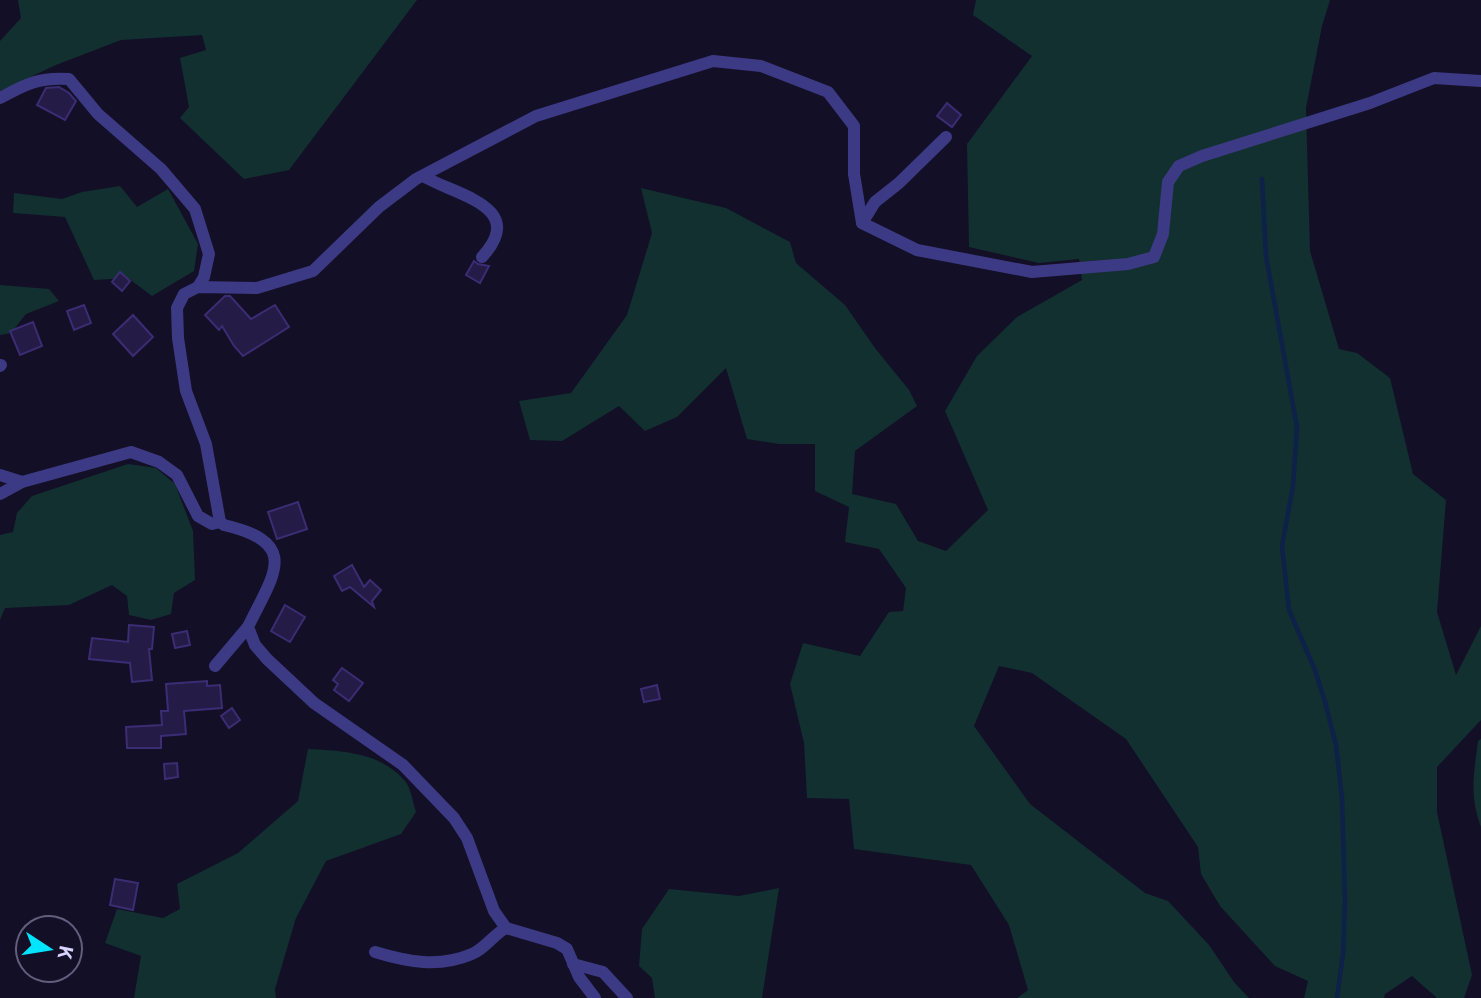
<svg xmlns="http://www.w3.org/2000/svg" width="1481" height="998" viewBox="0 0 1481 998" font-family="'Public Sans',sans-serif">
  <rect width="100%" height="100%" fill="#130f26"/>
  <g fill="#12302f">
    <polygon points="18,0 417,0 289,170 244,179 180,118 189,107 180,58 206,50 202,35 121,40 56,65 0,91 0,41 21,18"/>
    <polygon points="976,0 1330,0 1322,26 1306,108 1310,251 1339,349 1357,353 1390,378 1413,474 1446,500 1437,612 1456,675 1481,626 1481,720 1437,767 1437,812 1472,975 1464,998 1437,998 1412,976 1385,994 1384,998 1304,998 1308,981 1275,966 1220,906 1201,874 1198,847 1126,739 1032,673 999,666 974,726 1030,804 1145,893 1168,901 1209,945 1234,982 1249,998 1017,998 1028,990 1009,925 971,865 854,849 849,799 807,798 804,743 790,684 803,643 860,656 889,612 903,611 906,588 879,549 845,542 849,507 815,491 815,444 779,444 747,439 726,368 677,417 645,431 619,406 562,441 530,440 519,401 571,393 627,315 652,233 641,188 726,208 790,242 796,263 845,305 875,348 909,390 917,406 855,451 852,494 896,504 918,541 946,551 988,510 945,411 977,356 1017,317 1082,280 1079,259 1039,263 969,247 967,144 1032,56 973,15"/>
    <polygon points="120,186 137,207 168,189 198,244 194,271 152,296 128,278 94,280 65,217 13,213 14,193 62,199 82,192"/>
    <polygon points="0,285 49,289 59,301 26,314 11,333 0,335"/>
    <polygon points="128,464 156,468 175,484 193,531 195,580 174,593 171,614 151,620 129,615 127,596 112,585 69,605 5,608 0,620 0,535 13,532 17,513 32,496"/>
    <path d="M1481 739V827C1469 794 1474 774 1478 741Z"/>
    <path d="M308 749C343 751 380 752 405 781 411 788 413 803 416 812L401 834 326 861 296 918 275 989 276 998H134L141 956 105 943 117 909 163 918 180 909 177 884 238 853 298 801Z"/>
    <polygon points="779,888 762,998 655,998 652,978 639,966 642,929 669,889 739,896"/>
  </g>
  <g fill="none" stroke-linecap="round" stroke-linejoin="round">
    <polyline stroke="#0c2248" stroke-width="4.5" points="1262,179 1266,256 1297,427 1293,486 1282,546 1289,610 1315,670 1325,702 1336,745 1342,798 1345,902 1343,954 1337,998"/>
  </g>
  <g fill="#241b47" stroke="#3b2d73" stroke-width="2">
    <polygon points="59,87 69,93 76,101 65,120 37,105 46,88"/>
    <polygon points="947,103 961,115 952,127 937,116"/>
    <polygon points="474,261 478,264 489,266 480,283 466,275"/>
    <polygon points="120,272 130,281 122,291 112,282"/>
    <polygon points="225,296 230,296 251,319 275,305 289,327 243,356 234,346 222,326 219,330 205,315"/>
    <polygon points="84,305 91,323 74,330 67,311"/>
    <polygon points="133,315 153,337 133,356 113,334"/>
    <polygon points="33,322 42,346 20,355 10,331"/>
    <polygon points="298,502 307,529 277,539 268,512"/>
    <polygon points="352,565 364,587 370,580 381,590 372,601 374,607 350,587 342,591 334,576"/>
    <polygon points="285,605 305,617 290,642 271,631"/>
    <polygon points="129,625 154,627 152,649 149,649 152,680 132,682 130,663 89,659 92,638 128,642"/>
    <polygon points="187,631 190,645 175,648 172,634"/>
    <polygon points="342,668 363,683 349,701 334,690 338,684 333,680"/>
    <polygon points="207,681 207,686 220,685 222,708 184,711 186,734 161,736 161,748 127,748 126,727 162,725 161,711 168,711 166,684"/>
    <polygon points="657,685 660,699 644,702 641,689"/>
    <polygon points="232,708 240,720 229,728 221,716"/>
    <polygon points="177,763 178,777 165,779 164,764"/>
    <polygon points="115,879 138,883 133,910 110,905"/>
  </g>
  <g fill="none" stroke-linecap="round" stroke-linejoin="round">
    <g stroke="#3d3a85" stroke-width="12">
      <path d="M0 98C26 84 39 77 69 79L98 114 161 169 195 209 209 254 204 277 198 287"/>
      <path d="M423 176C454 195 529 206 482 257"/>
      <polyline points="862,223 875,202 899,183 946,137"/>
      <polyline points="0,366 1,365"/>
      <polyline points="0,475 22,482"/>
      <polyline points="0,494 22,482 131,452 159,462 177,475 198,516 212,524 220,522 206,444 186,391 178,338 177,308 184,294 198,287 257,288 313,271 379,207 416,179 536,116 713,61 761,66 828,92 854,126 854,174 862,223 917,250 1032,272 1128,264 1154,257 1163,234 1168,182 1179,166 1202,156 1370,103 1434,78 1481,81"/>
      <path d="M220 522 224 525C302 543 273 575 248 627L255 645 267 659 314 703 403 765 454 818 467 838 494 911 506 928 557 943 567 949 579 977 595 998"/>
      <polyline points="215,666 248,627"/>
      <path d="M375 952C408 962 439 968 472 954 485 949 494 934 506 928"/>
      <polyline points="573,964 603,972 627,998"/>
    </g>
  </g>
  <g transform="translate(49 949) rotate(102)"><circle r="33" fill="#130f26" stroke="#625e7d" stroke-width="2"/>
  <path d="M0-5L12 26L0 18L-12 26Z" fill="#00e5ff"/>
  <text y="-10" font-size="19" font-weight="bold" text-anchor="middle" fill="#d9d4ff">K</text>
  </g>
</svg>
